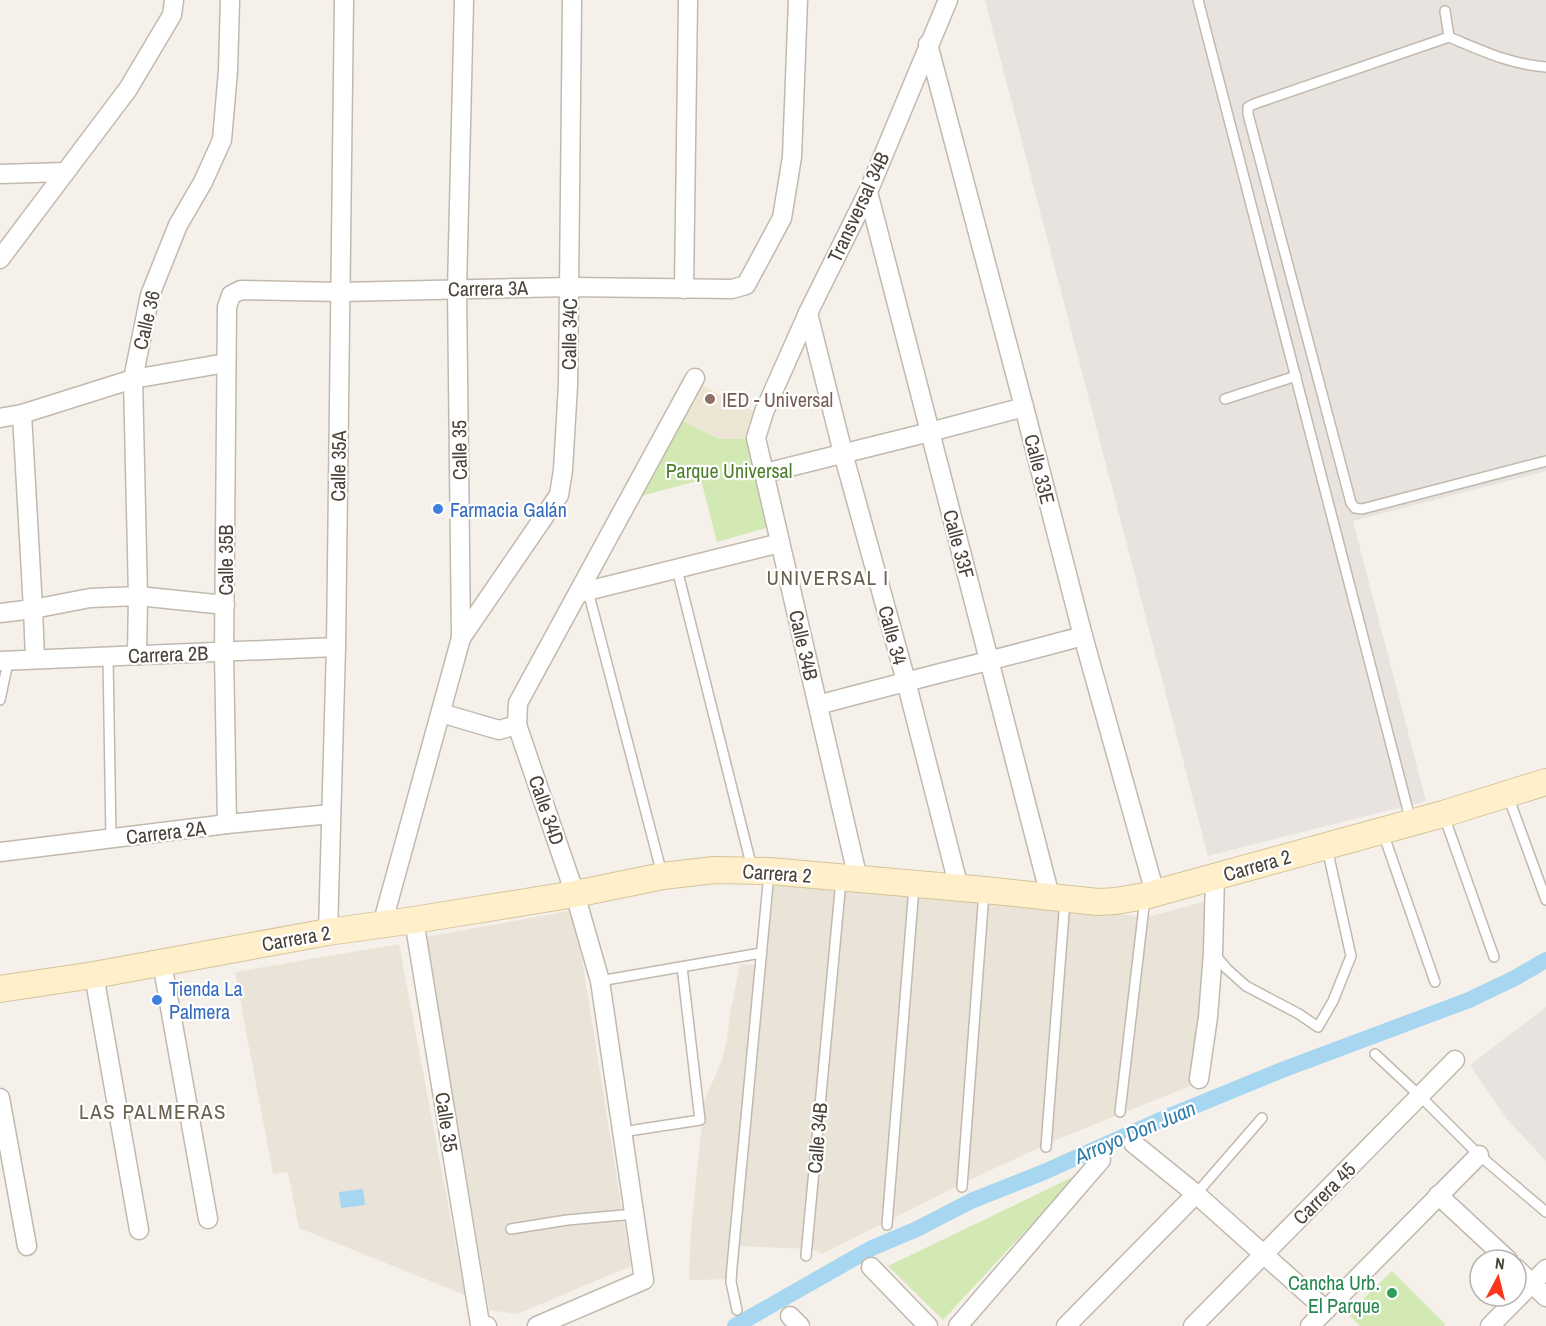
<svg xmlns="http://www.w3.org/2000/svg" width="1546" height="1326" viewBox="0 0 1546 1326" font-family="'Archivo Narrow',sans-serif">
  <rect width="100%" height="100%" fill="#f5f1ea"/>
  <g fill="#e9e3d8">
    <polygon points="769,883 905,896 1060,908 1147,917 1211,900 1195,1084 1058,1139 967,1181 822,1254 812,1249 738,1246 733,1279 689,1280 691,1230 704,1102 722,1060 727,1040 730,1014 740,964 762,966"/>
    <polygon points="574,910 631,1266 517,1314 489,1310 426,937"/>
    <polygon points="399,944 465,1295 299,1228 288,1172 273,1174 235,972"/>
  </g>
  <g fill="#e8e3df">
    <polygon points="985,0 1546,0 1546,471 1353,521 1426,801 1208,856"/>
    <polygon points="1546,1007 1546,1161 1506,1118 1470,1065"/>
  </g>
  <polygon fill="#eee6d4" points="699,384 760,414 752,439 720,439 680,420"/>
  <g fill="#d3e9b3">
    <polygon points="680,420 720,439 752,439 773,526 717,542 701,480 641,496"/>
    <polygon points="1077,1175 943,1320 888,1266"/>
    <polygon points="1392,1271 1445,1324 1444,1326 1360,1326 1348,1314"/>
  </g>
  <polygon fill="#a7d6f1" points="363,1189 365,1205 341,1208 339,1192"/>
  <g fill="none" stroke-linecap="round" stroke-linejoin="round">
    <polyline stroke="#a7d6f1" stroke-width="16" points="735,1326 872,1248 917,1229 971,1201 1044,1172 1165,1118 1282,1070 1469,1000 1515,978 1546,960"/>
    <defs>
      <g id="lane">
        <polyline points="1198,0 1411,822"/>
        <polyline points="1445,11 1449,37"/>
        <path d="M1546 67C1509 64 1483 51 1449 37L1254 104 1248 107V114L1351 503 1355 508 1362 509 1546 461"/>
        <polyline points="1225,399 1296,376"/>
        <polyline points="677,569 752,868"/>
        <polyline points="588,591 662,874"/>
        <polyline points="108,657 111,838"/>
        <polyline points="0,700 8,662"/>
        <polyline points="1508,796 1546,900"/>
        <polyline points="1444,816 1494,957"/>
        <polyline points="1383,833 1435,982"/>
        <polyline points="1215,955 1227,969 1246,986 1299,1014 1318,1027 1333,1001 1351,956 1327,848"/>
        <polyline points="600,981 761,953"/>
        <polyline points="1375,1054 1420,1096 1479,1155 1546,1212"/>
        <polyline points="1120,1112 1145,898"/>
        <polyline points="622,1132 700,1120 682,967"/>
        <polyline points="1046,1147 1065,900"/>
        <polyline points="962,1187 984,892"/>
        <polyline points="1196,1194 1262,1118"/>
        <polyline points="887,1225 914,887"/>
        <polyline points="511,1229 567,1220 635,1214"/>
        <polyline points="806,1256 841,880"/>
        <polyline points="737,1310 731,1282 732,1267 769,873"/>
      </g>
      <g id="street">
        <polyline points="928,44 1024,407 1083,636 1155,893"/>
        <polyline points="0,174 65,172"/>
        <polyline points="868,192 1050,896"/>
        <polyline points="0,259 128,89 172,15 174,0"/>
        <polyline points="684,289 688,0"/>
        <polyline points="808,313 843,453 906,681 959,888"/>
        <polyline points="22,414 33,609 35,659"/>
        <polyline points="0,418 22,414 133,379 226,363"/>
        <polyline points="765,473 930,432 1024,407"/>
        <polyline points="579,593 780,543"/>
        <polyline points="0,613 33,609 90,598 138,596 225,605"/>
        <polyline points="461,638 559,495 563,470 568,385 572,0"/>
        <polyline points="137,655 138,596 133,379 150,295 178,225 203,182 222,140 228,71 230,0"/>
        <polyline points="0,661 336,647"/>
        <path d="M818 705C906 681 995 660 1083 636"/>
        <polyline points="441,713 499,730 517,725"/>
        <polyline points="227,824 224,652 227,307 231,295 241,290 340,292 570,287 732,289 746,285 782,218 792,157 798,0"/>
        <polyline points="0,852 227,824 331,814"/>
        <polyline points="858,879 756,438 764,412 808,313 868,192 948,0"/>
        <polyline points="414,920 480,1324 487,1326"/>
        <polyline points="382,925 461,638 457,289 464,0"/>
        <polyline points="328,932 336,647 344,0"/>
        <polyline points="162,963 208,1219"/>
        <polyline points="94,975 139,1230"/>
        <polyline points="1199,1079 1208,1017 1213,953 1215,877"/>
        <polyline points="0,1098 27,1246"/>
        <polyline points="1133,1143 1196,1194 1326,1310"/>
        <polyline points="1438,1195 1508,1260"/>
        <polyline points="871,1267 928,1326"/>
        <polyline points="1516,1268 1546,1297"/>
        <polyline points="790,1316 800,1326"/>
        <polyline points="537,1326 644,1280 600,981 575,894 517,725 518,703 695,378"/>
        <polyline points="958,1326 1101,1160"/>
        <polyline points="1066,1326 1196,1194"/>
        <polyline points="1193,1326 1455,1060"/>
        <polyline points="1310,1326 1479,1155"/>
        <polyline points="1490,1326 1546,1269"/>
      </g>
      <polyline id="secondary" points="0,989 94,975 328,932 414,920 575,894 663,876 714,870 769,871 985,890 1098,902 1116,901 1145,896 1443,814 1546,782"/>
    </defs>
    <use href="#lane" stroke="#c1b9ad" stroke-width="12"/>
    <use href="#street" stroke="#c1b9ad" stroke-width="21"/>
    <use href="#secondary" stroke="#d5c49a" stroke-width="28"/>
    <use href="#lane" stroke="#fff" stroke-width="9"/>
    <use href="#street" stroke="#fff" stroke-width="18"/>
    <use href="#secondary" stroke="#fff0cb" stroke-width="26"/>
  </g>
  <circle fill="#8d6e63" stroke="#fff" stroke-width="2" cx="710" cy="399" r="6"/>
  <g fill="#3f7fe0" stroke="#fff" stroke-width="2">
    <circle cx="438" cy="509" r="6"/>
    <circle cx="157" cy="1000" r="6"/>
  </g>
  <circle fill="#2e9e5b" stroke="#fff" stroke-width="2" cx="1392" cy="1293" r="6"/>
  <g text-anchor="middle" dominant-baseline="central" stroke-width="4.5" stroke-linejoin="round" paint-order="stroke">
    <g font-size="20" fill="#494238" stroke="#fff">
      <text transform="translate(858 207) rotate(-65)">Transversal 34B</text>
      <text transform="translate(488 288) rotate(-1)">Carrera 3A</text>
      <text transform="translate(146 320) rotate(-77)">Calle 36</text>
      <text transform="translate(569 334) rotate(-89)">Calle 34C</text>
      <text transform="translate(459 450) rotate(-91)">Calle 35</text>
      <text transform="translate(338 466) rotate(-89)">Calle 35A</text>
      <text transform="translate(1040 469) rotate(76)">Calle 33E</text>
      <text transform="translate(959 544) rotate(75)">Calle 33F</text>
      <text transform="translate(225 560) rotate(-90)">Calle 35B</text>
      <text transform="translate(893 635) rotate(75)">Calle 34</text>
      <text transform="translate(804 645) rotate(77)">Calle 34B</text>
      <text transform="translate(168 654) rotate(-2)">Carrera 2B</text>
      <text transform="translate(547 810) rotate(71)">Calle 34D</text>
      <text transform="translate(166 832) rotate(-7)">Carrera 2A</text>
      <text transform="translate(1257 865) rotate(-16)">Carrera 2</text>
      <text transform="translate(777 873) rotate(4)">Carrera 2</text>
      <text transform="translate(296 938) rotate(-10)">Carrera 2</text>
      <text transform="translate(447 1122) rotate(81)">Calle 35</text>
      <text transform="translate(817 1138) rotate(-85)">Calle 34B</text>
      <text transform="translate(1324 1193) rotate(-45)">Carrera 45</text>
    </g>
    <g font-size="20" fill="#785e54" stroke="#fff" text-anchor="start">
      <text x="722" y="399">IED - Universal</text>
    </g>
    <g font-size="20" fill="#4c7d2a" stroke="#fff">
      <text x="729" y="470">Parque Universal</text>
    </g>
    <g font-size="20" fill="#366cbe" stroke="#fff" text-anchor="start">
      <text x="450" y="509">Farmacia Galán</text>
      <text x="169" y="988">Tienda La<tspan x="169" dy="23">Palmera</tspan></text>
    </g>
    <g font-size="20" fill="#27864d" stroke="#fff" text-anchor="end">
      <text x="1380" y="1282">Cancha Urb.<tspan x="1380" dy="23">El Parque</tspan></text>
    </g>
    <g font-size="21" letter-spacing="1.5" fill="#6c604f" stroke="#fff">
      <text x="828" y="577">UNIVERSAL I</text>
      <text x="153" y="1111">LAS PALMERAS</text>
    </g>
    <g font-size="21" font-style="italic" fill="#2e7caf" stroke="#fff">
      <text transform="translate(1135 1132) rotate(-23)">Arroyo Don Juan</text>
    </g>
  </g>
  <g transform="translate(1498 1278) rotate(7)"><circle r="28" fill="#ffffff" stroke="#b6b3af" stroke-width="1.5"/>
  <path d="M0-4.5L10 22L0 15L-10 22Z" fill="#fb361c"/>
  <text y="-9" font-size="16" font-weight="bold" text-anchor="middle" fill="#494238">N</text>
  </g>
</svg>
